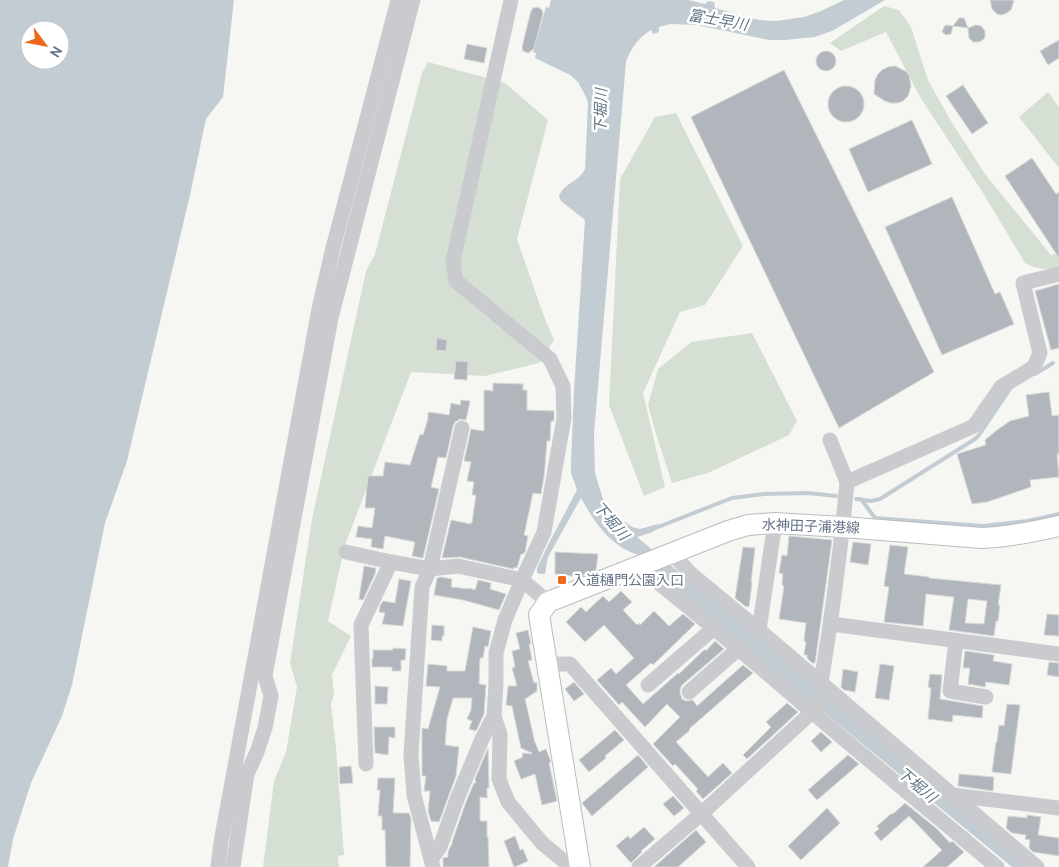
<svg xmlns="http://www.w3.org/2000/svg" width="1059" height="867" viewBox="0 0 1059 867" font-family="Cabin,'Noto Sans JP',sans-serif">
  <rect width="100%" height="100%" fill="#f6f7f3"/>
  <g fill="#d6dfd4">
    <path d="M884 6 899 10 911 27 928 80 951 121 985 174 1051 255 1059 253V267C1047 271 1036 269 1025 263L983 193 920 97 886 32 841 51 830 43Z"/>
    <polygon points="428,62 505,83 548,120 517,239 543,314 554,340 539,363 485,376 411,372 345,545 328,621 351,636 332,675 334,695 331,704 336,748 344,855 338,856 339,867 263,867 274,781 286,752 297,687 290,663 312,519 366,271 375,254 422,73"/>
    <polygon points="1048,92 1059,107 1059,168 1019,117"/>
    <polygon points="676,113 743,246 705,305 680,312 643,393 665,487 644,496 609,405 620,179 655,117"/>
    <polygon points="752,333 797,421 789,435 708,473 672,483 657,437 648,405 658,369 691,342"/>
  </g>
  <g fill="#c4ccd3" fill-rule="evenodd">
    <path d="M0 0H234L223 97 206 119 190 195 127 461 105 523 72 685 62 716 31 783 13 839 8 867H0ZM30 30H60V60H30Z"/>
    <path d="M551 0H688L705 4 708 1 714 2 715 8 759 20 776 21 804 17 821 11 844 0H885L832 31 815 37 785 40H769L697 25 671 24 659 27V32L653 34 651 30C638 38 631 48 626 62L594 433 595 473 603 499 617 516 632 527 640 529 658 524 653 532 637 537 1030 867H1012L808 699 636 554C610 546 593 520 581 498L548 557 545 574H541L537 573V568L549 543 577 490 571 473V462L574 390 585 220 561 201 559 197C563 183 579 182 585 169L588 103 586 97 578 82 570 75 535 58 536 53 533 52 534 48 546 7 549 8Z"/>
  </g>
  <g fill="none" stroke-linecap="round" stroke-linejoin="round">
    <g stroke="#c4ccd3" stroke-width="4">
      <polyline points="1035,374 1053,363"/>
      <polyline points="856,499 871,501 880,499 975,439 979,435 1010,389"/>
      <polyline points="861,499 875,518 983,526 1028,521 1059,514"/>
      <polyline points="653,529 732,498 764,494 808,493 836,496"/>
    </g>
  </g>
  <g fill="#b1b6bd" stroke="#d8d8d6" fill-rule="evenodd">
    <polygon points="990,0 1014,0 1011,10 1005,14 1001,15 997,14 992,9"/>
    <polygon points="538,7 542,10 543,14 534,48 531,51 528,53 523,51 522,47 531,11 533,8"/>
    <polygon points="959,18 964,18 968,28 976,25 981,26 985,31 985,37 984,39 979,42 973,42 969,38 968,28 953,26 951,34 946,35 942,32 944,27 946,25 953,26"/>
    <polygon points="1059,40 1059,58 1048,65 1040,51"/>
    <polygon points="467,44 487,48 484,63 464,59"/>
    <circle cx="826" cy="61" r="10"/>
    <polygon points="895,66 905,71 909,75 911,86 908,96 903,101 897,103 891,103 885,101 874,94 875,80 878,74 882,70 888,67"/>
    <polygon points="784,70 934,372 839,428 691,117"/>
    <polygon points="963,85 988,123 972,134 946,96"/>
    <circle cx="846" cy="104" r="18"/>
    <polygon points="912,120 932,164 868,192 849,149"/>
    <polygon points="1032,158 1056,194 1059,192 1059,258 1005,176"/>
    <polygon points="952,197 995,294 1000,292 1014,324 942,355 885,227"/>
    <polygon points="1059,284 1059,348 1051,350 1035,291"/>
    <polygon points="437,338 447,340 446,351 436,350"/>
    <polygon points="456,361 468,362 467,380 454,379"/>
    <polygon points="493,383 523,384 523,390 527,390 527,410 554,411 554,421 551,421 550,441 547,441 544,477 541,494 533,493 524,535 528,536 525,552 523,554 521,554 517,568 514,567 513,569 460,557 442,558 451,520 471,524 471,522 472,523 476,495 472,495 474,482 467,481 471,462 464,461 471,429 484,431 484,390 493,391"/>
    <polygon points="1049,392 1052,416 1059,415 1059,454 1057,454 1059,477 1030,480 1031,487 987,502 972,504 957,454 986,445 985,440 997,430 1010,421 1029,416 1026,395"/>
    <polygon points="461,400 470,401 466,420 460,419 455,422 453,426 446,458 438,457 431,487 439,489 423,558 412,556 415,542 385,536 383,549 371,547 372,539 356,537 358,526 372,528 375,508 365,508 368,476 383,476 385,462 410,465 420,434 423,435 428,419 428,412 449,415 451,403 460,405"/>
    <polygon points="789,536 832,540 815,663 812,663 807,658 807,655 804,655 806,642 804,641 806,623 779,619 784,586 782,585 783,574 779,573 782,555 787,556"/>
    <polygon points="853,542 871,544 868,565 850,562"/>
    <path d="M890 545 908 547 904 574 929 577V578L1001 585 998 605H1000L998 621H996L994 636 949 630 954 597 926 594 923 626 884 622 889 587 884 586ZM968 599 987 601 984 624 965 623Z"/>
    <polygon points="743,547 755,548 751,582 752,583 749,607 745,606 735,598"/>
    <polygon points="555,552 598,554 596,570 579,577 555,574"/>
    <polygon points="364,566 376,568 375,574 363,600 359,599"/>
    <polygon points="441,577 452,579 451,587 469,589 469,588 475,590 478,580 491,583 490,589 506,594 499,610 463,600 434,595 437,578"/>
    <polygon points="399,579 411,581 403,626 382,624 385,613 379,612 380,606 383,601 395,603"/>
    <polygon points="621,591 632,602 623,610 637,625 639,623 640,625 654,611 669,626 683,614 695,624 653,665 651,663 626,685 643,704 678,673 679,674 705,649 706,651 715,641 724,649 682,685 680,689 680,693 682,699 686,701 693,700 697,706 743,665 753,673 689,729 690,730 676,742 708,777 723,763 732,773 703,799 696,791 698,789 675,764 673,766 653,744 680,717 667,704 645,727 622,702 619,705 597,680 611,668 616,674 634,658 604,625 585,642 566,622 581,607 586,612 603,596 609,602"/>
    <polygon points="1047,614 1059,615 1059,636 1044,635"/>
    <polygon points="432,625 444,626 444,636 442,636 442,641 431,640"/>
    <polygon points="473,627 491,631 488,647 485,646 483,658 480,658 479,684 486,685 484,714 476,731 469,729 472,721 467,719 471,710 472,698 453,698 447,719 445,745 459,747 456,776 439,822 431,821 428,811 430,791 424,791 426,776 422,776 422,728 428,729 440,687 426,686 428,664 447,666 447,671 465,671"/>
    <polygon points="528,630 531,644 529,644 532,660 528,661 534,683 537,682 537,691 525,699 535,743 535,742 539,752 546,749 551,762 549,763 557,801 542,805 535,774 521,779 514,761 523,757 522,753 532,754 532,753 521,748 512,706 506,705 508,686 517,686 512,668 515,667 512,651 520,649 516,633"/>
    <polygon points="393,648 406,649 405,660 401,660 401,671 392,671 392,667 372,667 372,659 373,659 373,650 393,650"/>
    <polygon points="965,651 994,655 993,661 1012,664 1009,685 986,682 985,687 968,684 970,668 963,668"/>
    <polygon points="1049,662 1059,663 1059,677 1047,675"/>
    <polygon points="880,664 894,666 889,700 875,698"/>
    <polygon points="843,669 858,672 855,692 844,690 841,687"/>
    <polygon points="930,674 942,675 940,699 983,706 982,718 953,715 952,722 928,719 931,688 928,687"/>
    <polygon points="574,682 584,694 574,701 565,689"/>
    <polygon points="375,686 388,687 387,704 375,704"/>
    <polygon points="787,703 798,712 747,759 743,755 771,727 766,722"/>
    <polygon points="1007,704 1020,705 1011,774 992,772 996,742 997,742 999,725 1004,726"/>
    <polygon points="374,727 395,727 395,738 389,737 388,755 375,753"/>
    <polygon points="615,730 624,740 605,756 606,758 589,772 579,760"/>
    <polygon points="821,732 832,742 821,752 811,741"/>
    <polygon points="488,748 489,788 487,788 487,798 480,797 480,821 487,821 487,837 488,837 489,867 443,867 443,858 448,857 448,852 451,845 452,845 452,842 466,802 474,783 476,783 475,779"/>
    <polygon points="638,755 648,767 592,816 582,803"/>
    <polygon points="848,755 859,764 817,800 808,790"/>
    <polygon points="351,766 353,783 340,784 339,767"/>
    <polygon points="959,774 994,777 993,791 958,786"/>
    <polygon points="378,778 395,778 393,813 409,813 411,819 410,867 386,867 385,830 382,830 382,816 378,816 380,790 377,790"/>
    <polygon points="673,796 684,808 674,816 663,804"/>
    <polygon points="905,803 937,829 950,843 952,841 964,852 947,867 923,867 942,850 909,816 881,841 874,833 879,829 877,826 892,813 893,814"/>
    <polygon points="827,808 840,823 801,860 788,846"/>
    <polygon points="1027,815 1041,817 1038,835 1059,838 1059,856 1033,852 1029,848 1030,840 1025,839 1026,835 1012,833 1006,828 1008,816 1027,818"/>
    <polygon points="644,827 655,839 641,851 642,852 631,863 616,846 628,836 630,839"/>
    <polygon points="696,830 706,842 678,867 654,867"/>
    <polygon points="515,836 520,850 523,849 528,861 515,867 514,867 504,841"/>
  </g>
  <g fill="none" stroke-linecap="round" stroke-linejoin="round">
    <defs>
      <path id="major" d="M580 867 539 615 548 602 728 531 748 525 775 523 843 527 982 538C1009 537 1033 532 1059 526"/>
    </defs>
    <use href="#major" stroke="#b9bcc0" stroke-width="22"/>
    <g stroke="#c9cbcf" stroke-width="15">
      <polyline points="511,0 453,261 456,281 550,359 563,386 564,418 544,532 522,580 548,602"/>
      <polyline points="830,440 847,482"/>
      <polyline points="346,552 391,562 430,569 458,566 522,580 505,620 496,653 496,684 494,716 500,734 499,779 508,802 542,843 571,867"/>
      <polyline points="672,553 690,573 759,630 1037,867"/>
      <path d="M637 566C697 612 754 662 811 711 873 764 935 815 997 867"/>
      <polyline points="831,624 1059,654"/>
      <polyline points="759,630 775,523"/>
      <polyline points="956,641 950,691 986,697"/>
      <polyline points="547,664 570,664 748,867"/>
      <path d="M821 683C832 616 841 549 847 482L974 426 1001 387 1034 367 1040 353 1023 283 1059 274"/>
      <polyline points="648,685 714,628"/>
      <polyline points="689,692 738,649"/>
      <polyline points="366,764 361,625 391,562"/>
      <polyline points="952,795 1059,808"/>
      <polyline points="431,859 440,847 457,799 482,739 494,716"/>
      <polyline points="218,867 221,842 319,309 332,252 398,0"/>
      <polyline points="233,867 247,774 257,752 265,728 271,696 265,676 331,318 413,0"/>
      <polyline points="433,867 414,795 411,754 422,587 430,569 462,428"/>
      <polyline points="639,867 701,814 812,712 829,690"/>
    </g>
    <use href="#major" stroke="#fff" stroke-width="20"/>
  </g>
  <rect fill="#ee691c" stroke="#fff" stroke-width="2" x="557" y="575" width="10" height="10" rx="2.5"/>
  <g text-anchor="middle" dominant-baseline="central" stroke-width="5" stroke-linejoin="round" paint-order="stroke">
    <g font-size="14" fill="#647286" stroke="#fff">
      <text transform="translate(811 526) rotate(2)">水神田子浦港線</text>
    </g>
    <g font-size="14" fill="#647286" stroke="#fff" text-anchor="start">
      <text x="572" y="580">入道樋門公園入口</text>
    </g>
    <g font-size="15" font-style="italic" fill="#5f7483" stroke="#fff">
      <text transform="translate(718 20) rotate(10)">富士早川</text>
      <text transform="translate(601 111) rotate(-89)">下堀川</text>
      <text transform="translate(611 521) rotate(49)">下堀川</text>
      <text transform="translate(917 785) rotate(40)">下堀川</text>
    </g>
  </g>
  <g transform="translate(45 45) rotate(122)"><circle r="24" fill="#ffffff" stroke="#c1c7cf"/>
  <path d="M0-4L9 19L0 12L-9 19Z" fill="#ee691c"/>
  <text y="-8" font-size="14" font-weight="bold" text-anchor="middle" fill="#647286">N</text>
  </g>
</svg>
